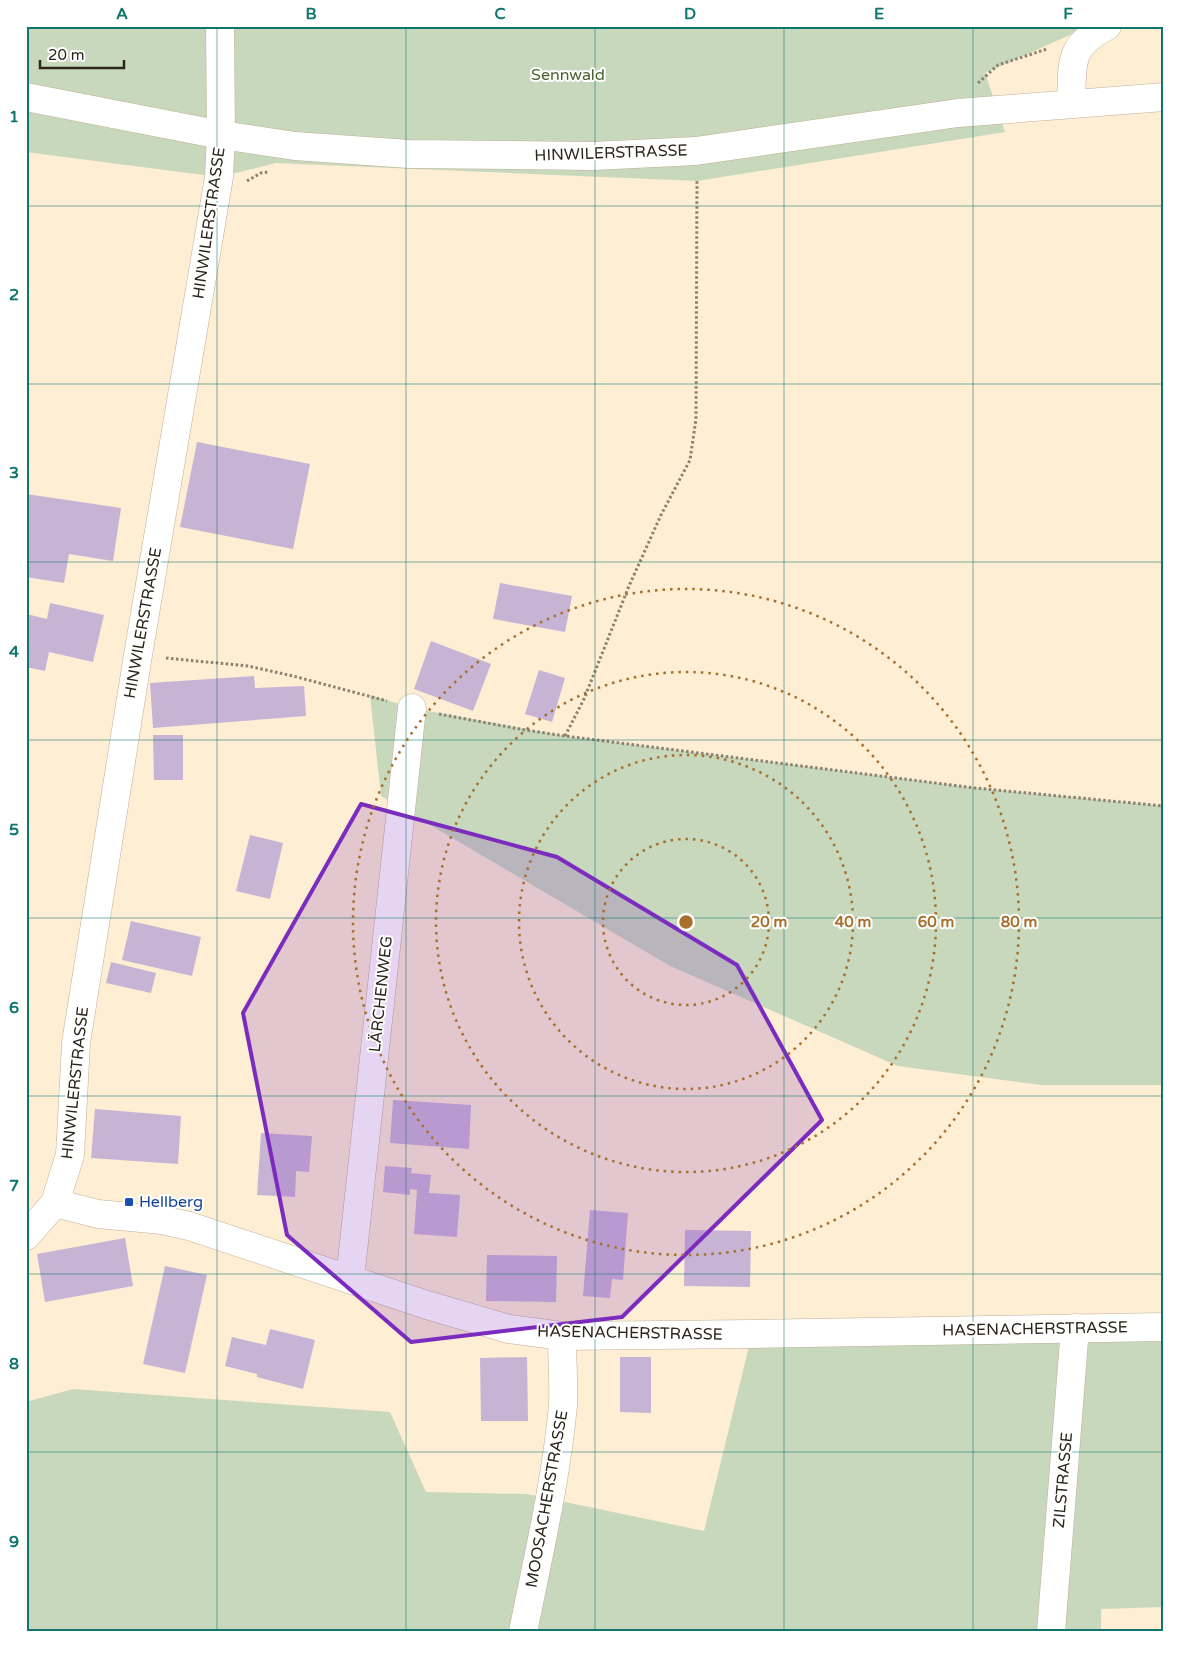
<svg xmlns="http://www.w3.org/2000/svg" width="1190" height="1658" viewBox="0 0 1190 1658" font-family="'Varela Round',sans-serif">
  <rect width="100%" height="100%" fill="#fdeed4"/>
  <g fill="#c8d8bc">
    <polygon points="26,26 1090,26 985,73 1005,132 697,181 276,163 219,177 26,152"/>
    <polygon points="370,695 412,708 565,736 975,788 1164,806 1164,1085 1041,1085 898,1066 670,966 381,796"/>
    <polygon points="1164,1327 1164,1607 1101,1609 1101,1632 26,1632 26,1402 73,1389 390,1412 426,1492 527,1494 704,1531 752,1334"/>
  </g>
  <g fill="#c7b4d5">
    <polygon points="197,442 310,464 293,549 180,527"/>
    <polygon points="26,494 121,508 113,561 69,554 64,583 26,577"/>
    <polygon points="500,583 572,596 565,632 493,619"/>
    <polygon points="50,603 104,615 93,662 49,652 45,671 26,667 26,614 47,619"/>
    <polygon points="431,641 491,664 473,711 414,689"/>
    <polygon points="539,670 565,678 552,722 525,714"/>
    <polygon points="254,676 255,688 304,686 306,716 153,728 150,683"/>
    <polygon points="153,735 183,735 183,780 154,780"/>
    <polygon points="250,835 283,843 270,899 236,891"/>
    <polygon points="131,921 201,937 192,976 122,960"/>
    <polygon points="111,962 156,973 151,993 106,983"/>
    <polygon points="393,1100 471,1105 469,1149 390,1143"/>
    <polygon points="95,1109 181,1116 178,1164 91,1158"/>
    <polygon points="261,1133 312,1136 309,1172 296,1171 295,1197 257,1195"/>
    <polygon points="385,1166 412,1168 411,1173 431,1175 429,1193 460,1195 457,1237 414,1234 417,1190 410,1189 410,1195 383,1192"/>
    <polygon points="590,1210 628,1213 623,1280 612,1279 610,1298 583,1296"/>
    <polygon points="685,1230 751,1231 750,1287 684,1286"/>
    <polygon points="125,1238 133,1286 45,1302 37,1254"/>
    <polygon points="487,1255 557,1256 556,1302 486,1301"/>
    <polygon points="165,1266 207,1275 185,1373 143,1364"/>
    <polygon points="270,1329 315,1340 303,1389 257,1377 257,1374 225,1366 232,1337 266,1345"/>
    <polygon points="527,1357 528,1421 481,1421 480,1358"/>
    <polygon points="620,1357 651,1357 651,1413 620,1412"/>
  </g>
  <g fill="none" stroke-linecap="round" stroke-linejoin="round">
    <defs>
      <g id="minor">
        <path d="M1071 103C1073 63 1067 47 1107 26"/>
        <polyline points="55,1203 98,1214 162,1220 189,1226 427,1305 509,1329 562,1336 752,1334 1164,1327"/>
        <polyline points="26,1236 55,1203 70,1155 76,1043 138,655 219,177 221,135 220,26"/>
        <polyline points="350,1279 412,708"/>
        <path d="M523 1632C538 1557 556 1481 563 1405 564 1382 562 1359 562 1336"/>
        <polyline points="1051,1632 1075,1328"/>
      </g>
      <polyline id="tertiary" points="26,97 221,135 295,146 409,154 593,156 696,151 958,113 1164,97"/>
    </defs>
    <use href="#minor" stroke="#beb097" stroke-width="29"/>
    <use href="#tertiary" stroke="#beb097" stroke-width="29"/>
    <g stroke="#8b8170" stroke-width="3" stroke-dasharray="2.5 2.5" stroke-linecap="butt">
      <polyline points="978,83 998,65 1047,49"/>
      <polyline points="247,181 261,173 268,172"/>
      <polyline points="166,658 248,666 293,676 387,701"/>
      <polyline points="439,714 525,730 565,736 975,788 1164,806"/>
      <polyline points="565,736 584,699 629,586 661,515 690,460 696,419 697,179"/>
    </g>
    <use href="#minor" stroke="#fff" stroke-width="28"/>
    <use href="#tertiary" stroke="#fff" stroke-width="28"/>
  </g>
  <path fill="#7b2cbf" fill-opacity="0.2" stroke="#7b2cbf" stroke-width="4" stroke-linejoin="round" d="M361 804 557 857 737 965 822 1120 622 1317 411 1342 287 1235 243 1013Z"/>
  <path fill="none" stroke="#0f766e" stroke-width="1" stroke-opacity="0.55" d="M217 26V1632M406 26V1632M595 26V1632M784 26V1632M973 26V1632M26 206H1164M26 384H1164M26 562H1164M26 740H1164M26 918H1164M26 1096H1164M26 1274H1164M26 1452H1164"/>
  <g fill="none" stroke="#a66f2b" stroke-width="2.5" stroke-dasharray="2.5 5">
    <circle cx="686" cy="922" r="83"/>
    <circle cx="686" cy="922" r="167"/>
    <circle cx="686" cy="922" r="250"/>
    <circle cx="686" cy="922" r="333"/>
  </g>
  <rect fill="#1a4fb4" stroke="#fff" stroke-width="2" x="124" y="1197" width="10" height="10" rx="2.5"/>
  <g text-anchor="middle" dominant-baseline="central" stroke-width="4" stroke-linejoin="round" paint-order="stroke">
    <g font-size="16" fill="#476130" stroke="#fff">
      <text x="568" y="75">Sennwald</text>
    </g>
    <g font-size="16" fill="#2c261d" stroke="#fff">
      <text transform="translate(611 153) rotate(-2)">HINWILERSTRASSE</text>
      <text transform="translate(209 223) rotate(-82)">HINWILERSTRASSE</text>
      <text transform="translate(143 623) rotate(-80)">HINWILERSTRASSE</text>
      <text transform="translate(381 994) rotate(-84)">LÄRCHENWEG</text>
      <text transform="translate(75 1083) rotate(-84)">HINWILERSTRASSE</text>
      <text transform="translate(1035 1329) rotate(-1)">HASENACHERSTRASSE</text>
      <text transform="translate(630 1333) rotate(1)">HASENACHERSTRASSE</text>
      <text transform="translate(1063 1480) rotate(-85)">ZILSTRASSE</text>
      <text transform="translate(547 1499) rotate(-80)">MOOSACHERSTRASSE</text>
    </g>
    <g font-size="16" fill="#164399" stroke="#fff" text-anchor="start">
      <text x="139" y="1202">Hellberg</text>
    </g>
  </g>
  <circle cx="686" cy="922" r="8" fill="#a66f2b" stroke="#fff" stroke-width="2.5"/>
  <g font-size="15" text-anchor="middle" font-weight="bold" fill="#a66f2b" stroke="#fff" stroke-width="4" stroke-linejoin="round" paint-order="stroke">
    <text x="769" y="927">20 m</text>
    <text x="853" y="927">40 m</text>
    <text x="936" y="927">60 m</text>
    <text x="1019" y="927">80 m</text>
  </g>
  <rect width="1190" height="1658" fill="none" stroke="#ffffff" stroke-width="55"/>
  <path d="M40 60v8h84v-8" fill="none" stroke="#2c261d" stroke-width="2.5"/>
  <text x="48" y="60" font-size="15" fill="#2c261d" stroke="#ffffff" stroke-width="4" paint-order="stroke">20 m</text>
  <rect x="28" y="28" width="1134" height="1602" fill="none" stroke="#0f766e" stroke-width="2"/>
  <g font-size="16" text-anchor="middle" font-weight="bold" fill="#0f766e">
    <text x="122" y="19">A</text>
    <text x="311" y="19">B</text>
    <text x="500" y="19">C</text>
    <text x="690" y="19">D</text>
    <text x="879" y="19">E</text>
    <text x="1068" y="19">F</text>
    <text x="14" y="122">1</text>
    <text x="14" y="300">2</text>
    <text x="14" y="478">3</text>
    <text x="14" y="657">4</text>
    <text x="14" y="835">5</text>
    <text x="14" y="1013">6</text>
    <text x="14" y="1191">7</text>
    <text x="14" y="1369">8</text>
    <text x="14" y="1547">9</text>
  </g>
</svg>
